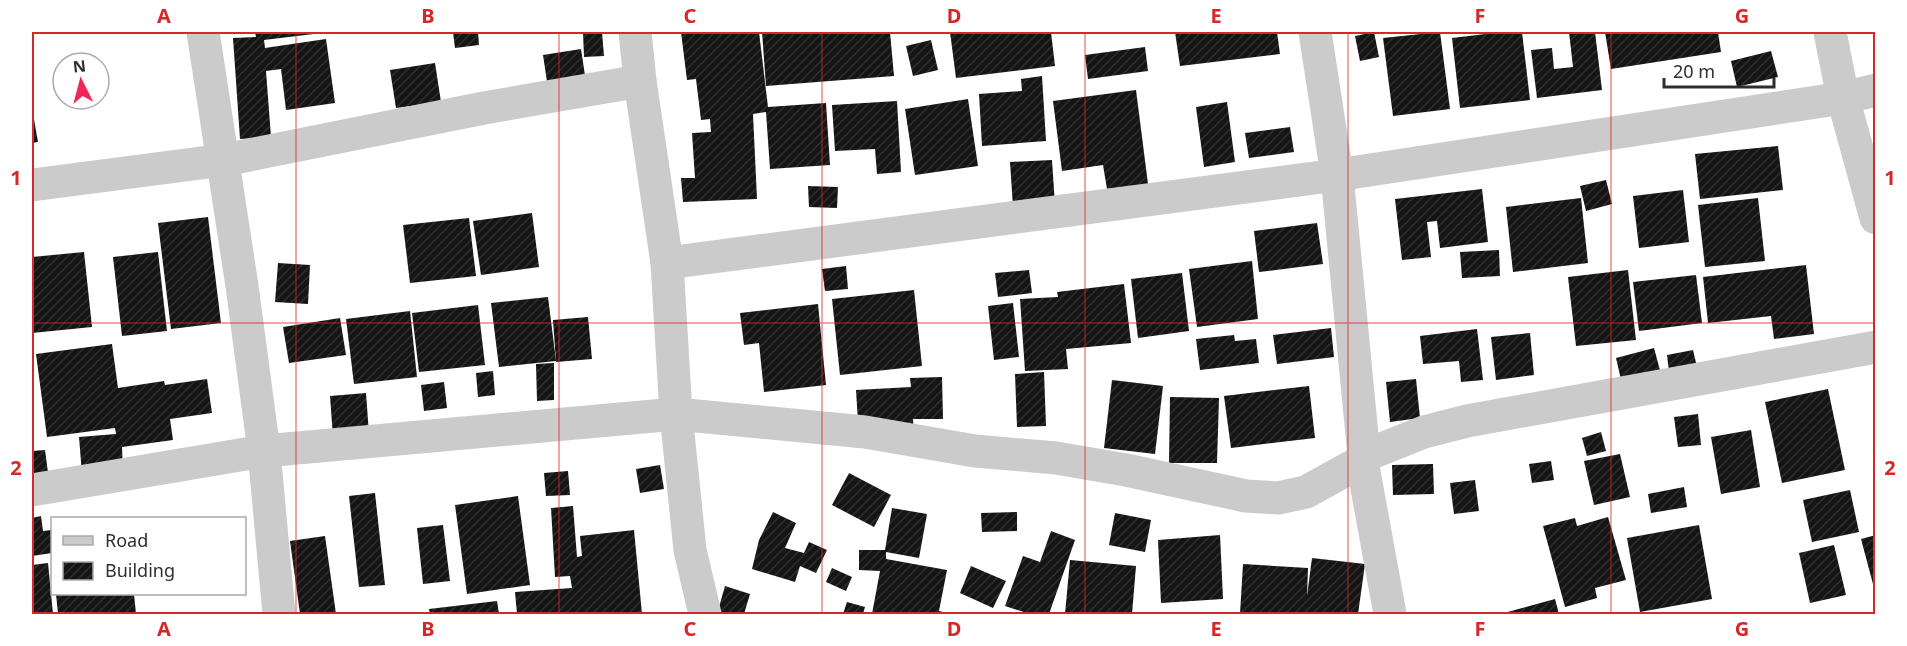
<svg xmlns="http://www.w3.org/2000/svg" width="1907" height="646" viewBox="0 0 1907 646" font-family="'Noto Sans',sans-serif">
  <defs>
    <pattern id="building-hatch" width="6" height="6" patternUnits="userSpaceOnUse" patternTransform="scale(1.5)"><rect width="6" height="6" fill="#151515"/><path d="M-1 1l2-2M0 6l6-6M5 7l2-2" fill="none" stroke="#2f2f2f"/></pattern>
  </defs>
  <rect width="100%" height="100%" fill="#fff"/>
  <g fill="url(#building-hatch)">
    <polygon points="255,32 322,32 322,33 264,40 265,48 326,39 335,103 286,110 281,69 266,71 271,137 240,139 233,38 256,37"/>
    <polygon points="453,32 478,32 479,45 455,48"/>
    <polygon points="583,32 602,32 604,56 584,57"/>
    <polygon points="681,32 759,32 768,107 826,103 830,165 770,169 766,112 753,114 757,199 683,202 681,178 695,178 692,133 711,132 710,119 701,120 696,79 687,80"/>
    <polygon points="762,32 890,32 894,76 766,86"/>
    <polygon points="950,32 1051,32 1055,66 956,78"/>
    <polygon points="1175,32 1277,32 1280,54 1180,66"/>
    <polygon points="1374,32 1379,57 1360,61 1355,36"/>
    <polygon points="1440,32 1450,109 1393,116 1383,38"/>
    <polygon points="1502,32 1522,32 1530,100 1460,108 1452,38"/>
    <polygon points="1569,32 1595,32 1602,90 1537,98 1531,50 1552,48 1554,69 1573,67"/>
    <polygon points="1605,32 1718,32 1721,52 1611,69"/>
    <polygon points="931,40 938,70 913,76 906,46"/>
    <polygon points="1145,47 1148,71 1088,79 1085,55"/>
    <polygon points="581,49 586,82 548,88 543,55"/>
    <polygon points="1771,51 1778,77 1737,87 1731,61"/>
    <polygon points="435,63 441,102 396,108 390,70"/>
    <polygon points="1042,76 1046,141 982,146 979,94 1022,91 1021,79"/>
    <polygon points="1136,90 1148,184 1107,189 1103,165 1062,171 1053,101"/>
    <polygon points="968,99 978,166 915,175 905,109"/>
    <polygon points="897,101 901,172 877,174 875,149 835,151 832,105"/>
    <polygon points="1227,102 1235,162 1204,167 1196,107"/>
    <polygon points="32,108 38,142 32,143"/>
    <polygon points="1290,127 1294,152 1249,158 1245,133"/>
    <polygon points="1778,146 1783,190 1700,199 1695,154"/>
    <polygon points="1052,160 1055,205 1013,207 1010,162"/>
    <polygon points="1606,180 1612,204 1586,211 1580,186"/>
    <polygon points="808,186 838,187 837,208 809,207"/>
    <polygon points="1482,189 1488,242 1440,248 1437,221 1427,222 1431,257 1402,260 1395,199"/>
    <polygon points="1683,190 1689,242 1639,248 1633,196"/>
    <polygon points="1581,198 1588,263 1513,272 1506,207"/>
    <polygon points="1758,198 1765,261 1705,267 1698,205"/>
    <polygon points="532,213 539,267 481,275 473,221"/>
    <polygon points="208,217 221,323 171,329 158,223"/>
    <polygon points="469,218 476,276 410,283 403,225"/>
    <polygon points="1317,223 1323,264 1259,272 1254,231"/>
    <polygon points="1499,250 1500,276 1462,278 1460,252"/>
    <polygon points="84,252 92,327 32,333 32,257"/>
    <polygon points="158,252 167,331 122,336 113,257"/>
    <polygon points="1252,261 1258,319 1197,327 1189,269"/>
    <polygon points="278,263 310,265 308,304 275,302"/>
    <polygon points="1806,265 1814,334 1774,339 1771,316 1708,323 1703,277"/>
    <polygon points="846,266 848,289 825,291 822,269"/>
    <polygon points="1029,270 1032,293 998,297 995,273"/>
    <polygon points="1628,270 1636,340 1576,346 1568,277"/>
    <polygon points="1182,273 1189,331 1138,338 1131,279"/>
    <polygon points="1696,275 1702,323 1639,331 1633,282"/>
    <polygon points="1124,284 1131,343 1066,349 1068,369 1025,371 1020,299 1058,297 1057,292"/>
    <polygon points="914,290 922,366 840,375 832,299"/>
    <polygon points="548,297 556,361 499,367 491,303"/>
    <polygon points="1013,303 1019,357 994,360 988,306"/>
    <polygon points="818,304 826,385 764,392 759,343 744,345 740,313"/>
    <polygon points="478,305 485,365 419,372 412,313"/>
    <polygon points="410,311 417,377 354,384 346,319"/>
    <polygon points="588,317 592,359 556,362 553,320"/>
    <polygon points="340,318 346,355 289,363 283,327"/>
    <polygon points="1331,328 1334,357 1277,364 1273,335"/>
    <polygon points="1477,329 1483,380 1461,382 1459,361 1423,364 1420,336"/>
    <polygon points="1530,333 1534,375 1496,380 1491,337"/>
    <polygon points="1234,335 1235,341 1256,339 1259,363 1200,370 1196,339"/>
    <polygon points="112,344 118,388 164,381 165,385 207,379 212,413 170,419 173,440 122,447 123,471 82,474 79,437 116,434 115,428 47,437 36,354"/>
    <polygon points="1654,348 1661,374 1622,384 1616,358"/>
    <polygon points="1693,350 1697,367 1669,372 1667,355"/>
    <polygon points="554,363 554,400 537,401 536,364"/>
    <polygon points="493,371 495,395 478,397 476,373"/>
    <polygon points="1044,372 1046,426 1017,427 1015,374"/>
    <polygon points="942,377 943,419 913,419 914,434 859,438 856,390 911,387 910,378"/>
    <polygon points="1416,379 1420,418 1390,422 1386,382"/>
    <polygon points="1112,380 1163,386 1155,454 1104,448"/>
    <polygon points="444,382 447,408 424,411 421,385"/>
    <polygon points="1309,386 1315,438 1231,448 1224,396"/>
    <polygon points="1828,389 1845,470 1782,483 1765,402"/>
    <polygon points="366,393 369,434 333,437 330,396"/>
    <polygon points="1170,397 1219,398 1217,463 1169,463"/>
    <polygon points="1698,414 1701,445 1678,447 1674,417"/>
    <polygon points="1751,430 1760,487 1721,494 1711,437"/>
    <polygon points="1601,432 1606,451 1587,456 1582,438"/>
    <polygon points="45,450 49,480 32,482 32,451"/>
    <polygon points="1620,454 1630,497 1594,505 1584,461"/>
    <polygon points="1551,461 1554,480 1532,483 1529,464"/>
    <polygon points="1433,464 1434,494 1393,495 1392,465"/>
    <polygon points="660,465 664,489 640,493 636,469"/>
    <polygon points="568,471 570,495 546,496 544,473"/>
    <polygon points="849,473 891,495 874,527 832,505"/>
    <polygon points="1475,480 1479,511 1454,514 1450,483"/>
    <polygon points="1684,487 1687,507 1651,513 1648,494"/>
    <polygon points="1850,490 1859,532 1812,542 1803,500"/>
    <polygon points="375,493 385,585 359,587 349,496"/>
    <polygon points="518,496 530,585 467,594 455,505"/>
    <polygon points="573,506 577,557 582,556 580,536 634,530 642,614 517,614 515,592 572,588 570,576 555,577 551,508"/>
    <polygon points="892,508 927,514 919,558 886,552 886,559 947,570 939,611 951,614 872,614 880,571 859,570 859,550 885,550"/>
    <polygon points="773,512 796,523 785,548 804,553 809,542 827,550 816,573 800,566 795,582 752,569 759,540"/>
    <polygon points="1017,512 1017,531 982,532 981,513"/>
    <polygon points="1115,513 1151,520 1145,552 1109,545"/>
    <polygon points="41,516 43,531 52,530 52,553 32,556 32,518"/>
    <polygon points="1608,517 1626,580 1595,588 1597,598 1565,607 1543,526 1575,518 1577,526"/>
    <polygon points="443,525 450,581 423,584 417,528"/>
    <polygon points="1699,525 1712,599 1640,612 1627,538"/>
    <polygon points="1051,531 1075,540 1049,614 1030,614 1005,606 1023,556 1040,562"/>
    <polygon points="1220,535 1223,599 1161,603 1158,540"/>
    <polygon points="1876,535 1876,583 1873,584 1861,539"/>
    <polygon points="325,536 336,614 300,614 290,541"/>
    <polygon points="1834,545 1846,595 1810,603 1799,553"/>
    <polygon points="1312,558 1365,564 1358,614 1240,614 1243,564 1308,568 1307,596"/>
    <polygon points="1070,560 1136,566 1132,614 1065,614"/>
    <polygon points="48,563 53,614 32,614 32,565"/>
    <polygon points="971,566 1006,581 993,608 960,593"/>
    <polygon points="832,568 852,577 846,591 826,582"/>
    <polygon points="725,586 750,594 744,614 717,614"/>
    <polygon points="56,594 134,594 136,614 58,614"/>
    <polygon points="1555,599 1559,614 1500,614"/>
    <polygon points="497,601 499,614 430,614 429,609"/>
    <polygon points="847,602 865,607 863,614 843,614"/>
  </g>
  <g fill="none" stroke-linecap="round" stroke-linejoin="round">
    <g stroke="#cbcbcb" stroke-width="33">
      <polyline points="203,32 242,286 264,451 279,614"/>
      <polyline points="635,32 640,81 667,263 676,414 690,550 705,614"/>
      <polyline points="1315,32 1337,175 1364,456"/>
      <polyline points="1830,32 1843,98 1876,218"/>
      <polyline points="32,185 224,160 484,108 640,81"/>
      <polyline points="667,263 1337,175 1843,98 1876,90"/>
      <polyline points="1362,461 1390,614"/>
      <polyline points="32,490 264,451 676,414 865,432 975,451 1056,458 1126,470 1246,496 1278,498 1306,492 1362,461 1364,456 1424,432 1467,421 1876,347"/>
    </g>
  </g>
  <path fill="none" stroke="#d62828" stroke-width="1.5" stroke-opacity="0.55" d="M296 32V614M559 32V614M822 32V614M1085 32V614M1348 32V614M1611 32V614M32 323H1876"/>
  <rect width="1907" height="646" fill="none" stroke="#ffffff" stroke-width="66"/>
  <rect x="51" y="517" width="195" height="78" fill="#ffffff" stroke="#ababab" stroke-width="1.5"/>
  <rect x="63" y="536" width="30" height="9" fill="#cbcbcb" stroke="#ababab" stroke-width="1.5"/>
  <text x="105" y="547" font-size="18" fill="#2e2e2e">Road</text>
  <rect x="63" y="562" width="30" height="18" fill="url(#building-hatch)" stroke="#ababab" stroke-width="1.5"/>
  <text x="105" y="577" font-size="18" fill="#2e2e2e">Building</text>
  <g transform="translate(81 81) rotate(354)"><circle r="28" fill="#ffffff" stroke="#ababab" stroke-width="1.5"/>
  <path d="M0-4.5L10 22L0 15L-10 22Z" fill="#f02558"/>
  <text y="-9" font-size="16" font-weight="bold" text-anchor="middle" fill="#2e2e2e">N</text>
  </g>
  <path d="M1664 78v9h110v-9" fill="none" stroke="#2e2e2e" stroke-width="3"/>
  <text x="1673" y="78" font-size="18" fill="#2e2e2e" stroke="#ffffff" stroke-width="4.5" paint-order="stroke">20 m</text>
  <rect x="33" y="33" width="1841" height="580" fill="none" stroke="#d62828" stroke-width="2"/>
  <g font-size="20" text-anchor="middle" font-weight="bold" fill="#d62828">
    <text x="164" y="23">A</text>
    <text x="428" y="23">B</text>
    <text x="690" y="23">C</text>
    <text x="954" y="23">D</text>
    <text x="1216" y="23">E</text>
    <text x="1480" y="23">F</text>
    <text x="1742" y="23">G</text>
    <text x="16" y="185">1</text>
    <text x="1890" y="185">1</text>
    <text x="16" y="475">2</text>
    <text x="1890" y="475">2</text>
    <text x="164" y="636">A</text>
    <text x="428" y="636">B</text>
    <text x="690" y="636">C</text>
    <text x="954" y="636">D</text>
    <text x="1216" y="636">E</text>
    <text x="1480" y="636">F</text>
    <text x="1742" y="636">G</text>
  </g>
</svg>
